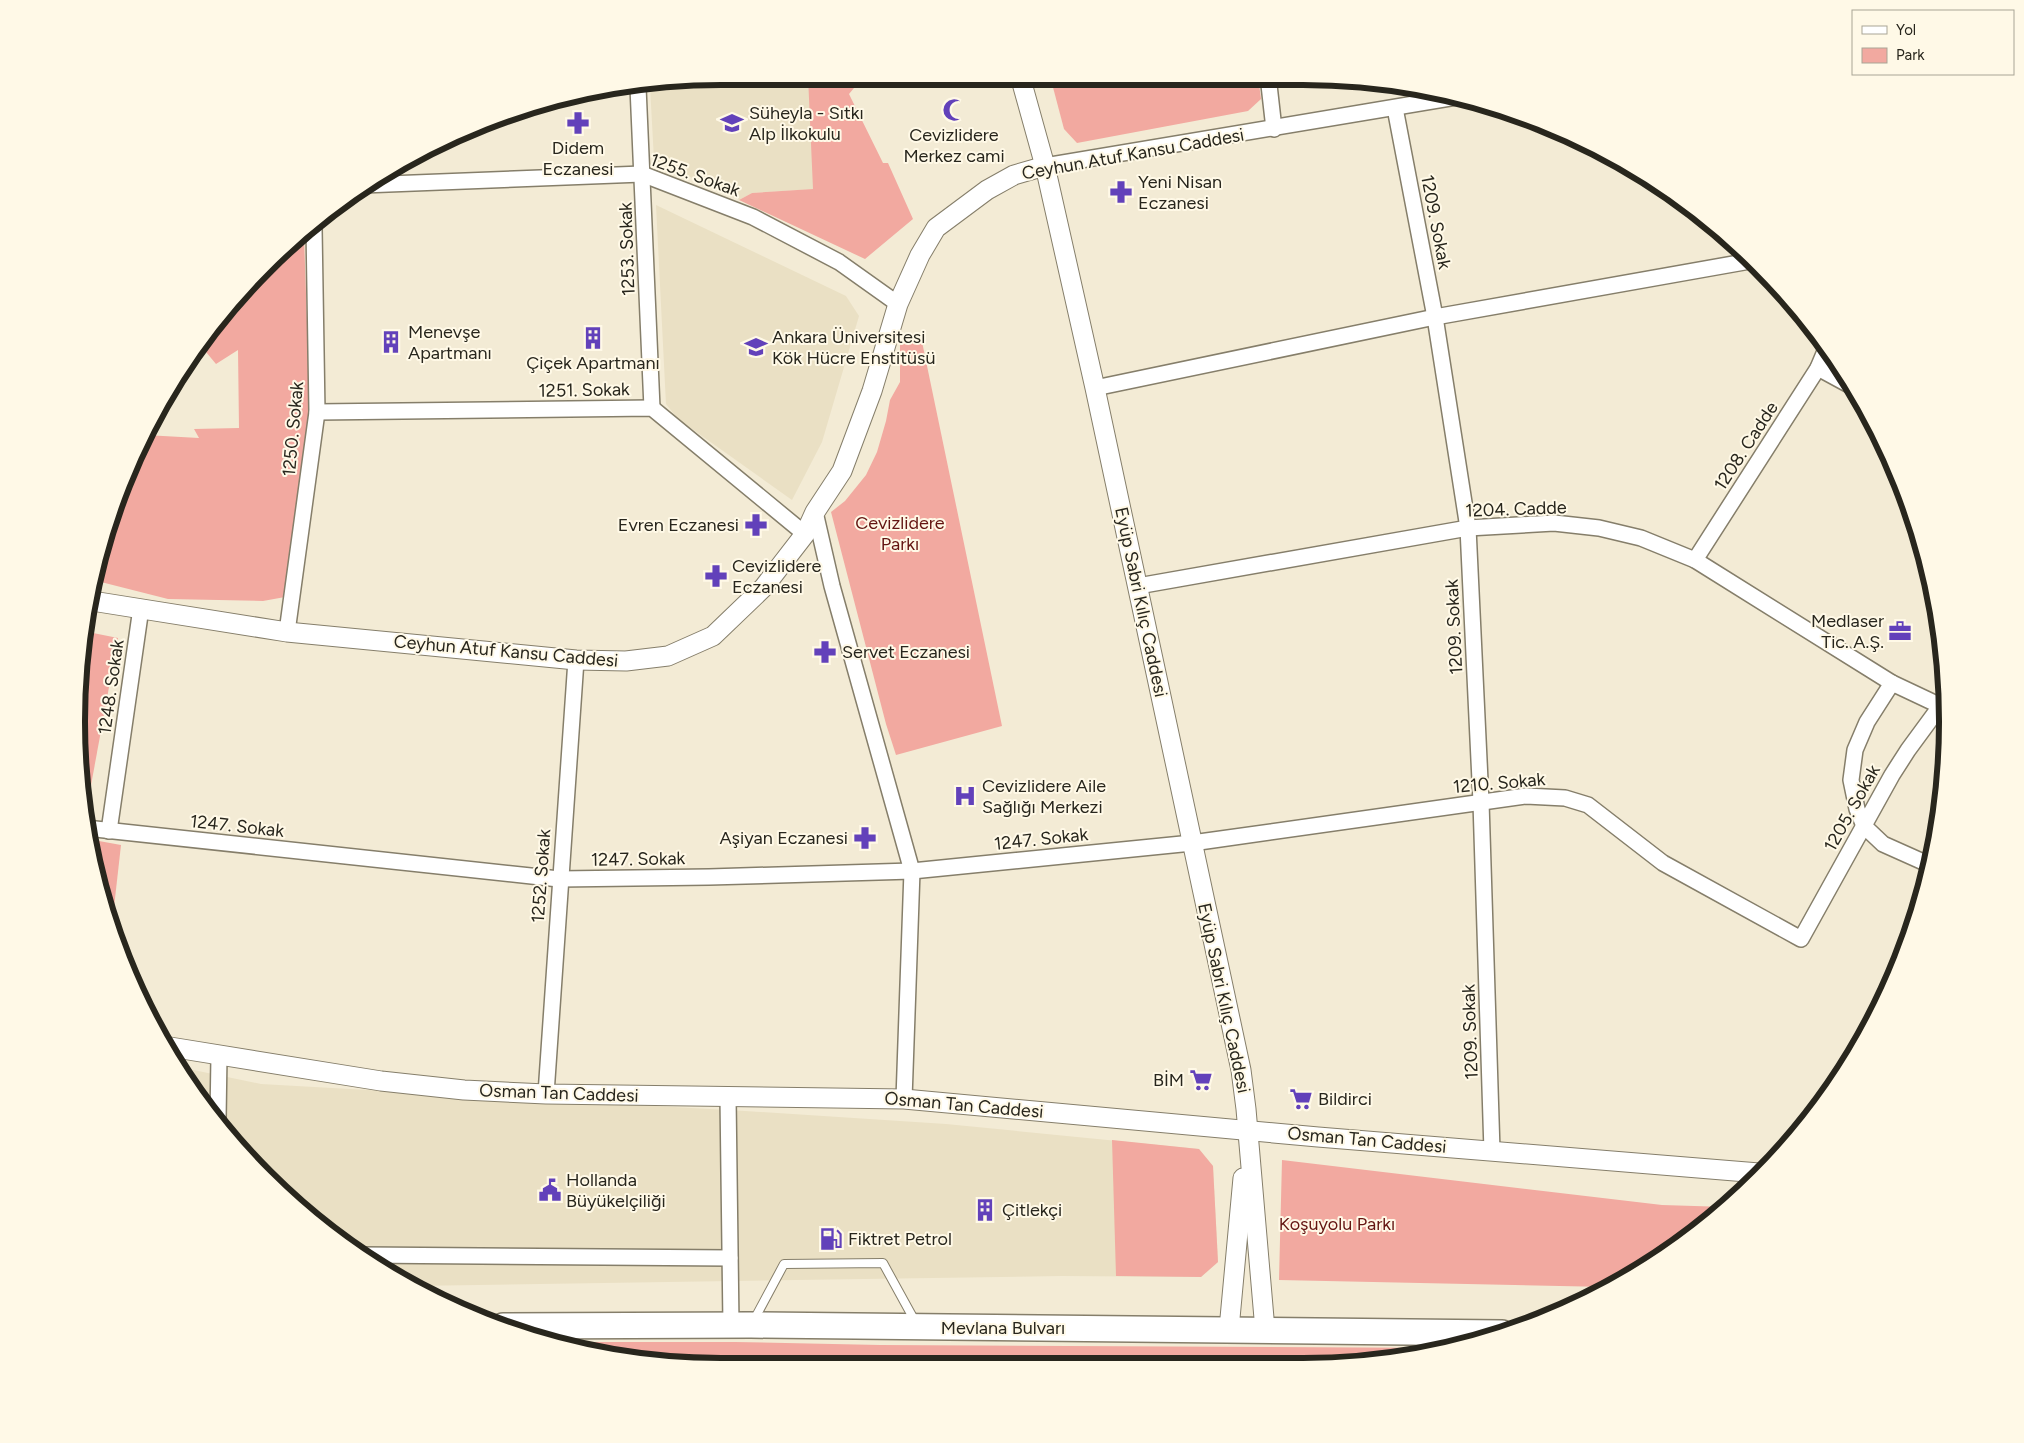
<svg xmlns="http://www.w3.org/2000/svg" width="2024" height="1443" viewBox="0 0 2024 1443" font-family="Figtree,sans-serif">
  <rect width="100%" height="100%" fill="#f3ebd5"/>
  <g fill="#eae0c4">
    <polygon points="722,76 810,76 815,189 752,193 739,200 654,160 650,86"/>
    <polygon points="656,205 846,296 859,316 822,442 792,500 678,419 666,404"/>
    <polygon points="184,1068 261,1084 745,1111 946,1124 1199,1149 1213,1166 1218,1262 1201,1277 1062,1276 413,1286 329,1234 237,1147"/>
  </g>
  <g fill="#f2a9a0">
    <polygon points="808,76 851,76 853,78 850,81 854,88 849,94 883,163 888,163 913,219 865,259 739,200 752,193 813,189"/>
    <polygon points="1050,76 1258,76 1261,99 1248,111 1077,143 1064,129"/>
    <polygon points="304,237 310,406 298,510 285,597 263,601 168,599 97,581 125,474 145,435 199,438 194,429 239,428 238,350 216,364 201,346 236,296"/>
    <polygon points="921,337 1002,726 896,755 886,724 831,512 845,501 866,475 877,452 886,421 890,400 900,382 900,342"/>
    <polygon points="83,631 118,638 85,818 82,806 82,637"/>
    <polygon points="88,839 121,845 112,925 98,889"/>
    <polygon points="1112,1140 1199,1149 1213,1166 1218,1262 1201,1277 1116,1276"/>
    <polygon points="1282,1160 1662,1205 1727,1207 1608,1287 1279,1280"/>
    <polygon points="548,1342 735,1342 880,1345 1451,1348 1387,1361 861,1364 657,1362"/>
  </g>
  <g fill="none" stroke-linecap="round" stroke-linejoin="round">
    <defs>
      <polyline id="service" points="754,1320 784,1264 883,1263 916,1323"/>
      <g id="minor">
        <polyline points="1268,76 1274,129"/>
        <polyline points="638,87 652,408"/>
        <polyline points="1395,108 1435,317 1468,528 1481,802 1492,1151"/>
        <polyline points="1045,166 1456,97"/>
        <polyline points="363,185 642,174 753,217 839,262 898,304"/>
        <polyline points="1818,368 1853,387"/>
        <polyline points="1095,388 1435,317 1750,261"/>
        <polyline points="317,412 652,408 805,534"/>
        <polyline points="815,512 832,586 912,871 904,1099"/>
        <polyline points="1695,560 1818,368 1826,349"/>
        <polyline points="1138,586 1468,528 1554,523 1599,528 1641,538 1695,560 1892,683 1945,708"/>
        <polyline points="287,632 317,412 314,228"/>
        <polyline points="1892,683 1867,722 1855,750 1851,780 1857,809 1864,826 1883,844 1930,865"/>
        <polyline points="86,828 559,879 709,877 912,871 1192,843 1526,796 1565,798 1588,805 1663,863 1801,939 1892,775 1908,750 1944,701"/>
        <polyline points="109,831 141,608"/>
        <polyline points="546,1094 576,660"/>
        <polyline points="728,1097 731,1325"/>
        <polyline points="218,1119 219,1056"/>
        <polyline points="363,1255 730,1258"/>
      </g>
      <g id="tertiary">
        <polyline points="1020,76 1045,166 1095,388 1241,1070 1246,1109 1265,1330"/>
        <polyline points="92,601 287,632 576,660 626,661 668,656 713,636 764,587 805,534 815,512 842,471 872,391 898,304 920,255 936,228 987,190 1014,175 1045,166"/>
        <polyline points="170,1047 381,1081 464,1090 546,1094 904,1099 1318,1137 1759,1173"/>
        <polyline points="1229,1329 1243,1178"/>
      </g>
      <polyline id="trunk" points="503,1326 751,1325 1502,1333"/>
    </defs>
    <use href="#service" stroke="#857e6a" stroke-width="10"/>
    <use href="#minor" stroke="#857e6a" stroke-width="18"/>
    <use href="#tertiary" stroke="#857e6a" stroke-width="21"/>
    <use href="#trunk" stroke="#857e6a" stroke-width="28"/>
    <use href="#service" stroke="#fff" stroke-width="8"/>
    <use href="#minor" stroke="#fff" stroke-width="15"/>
    <use href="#tertiary" stroke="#fff" stroke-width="19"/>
    <use href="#trunk" stroke="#fff" stroke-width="25"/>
  </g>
  <defs>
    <symbol id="mosque-bare" viewBox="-9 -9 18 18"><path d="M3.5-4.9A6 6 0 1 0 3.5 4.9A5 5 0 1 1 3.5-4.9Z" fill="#6241ba" stroke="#fff9e7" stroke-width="2.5" paint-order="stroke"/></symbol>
    <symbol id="pharmacy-bare" viewBox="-9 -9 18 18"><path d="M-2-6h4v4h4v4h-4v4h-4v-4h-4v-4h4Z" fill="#6241ba" stroke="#fff9e7" stroke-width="2.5" paint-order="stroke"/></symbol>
    <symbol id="school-bare" viewBox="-9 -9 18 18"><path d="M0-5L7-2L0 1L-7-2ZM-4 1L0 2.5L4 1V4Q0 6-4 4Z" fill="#6241ba" stroke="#fff9e7" stroke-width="2.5" paint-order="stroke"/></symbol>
    <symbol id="building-bare" viewBox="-9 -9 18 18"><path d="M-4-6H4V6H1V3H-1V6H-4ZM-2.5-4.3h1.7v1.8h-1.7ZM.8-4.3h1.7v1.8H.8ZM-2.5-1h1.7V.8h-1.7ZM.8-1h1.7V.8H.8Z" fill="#6241ba" stroke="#fff9e7" stroke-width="2.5" paint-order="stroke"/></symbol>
    <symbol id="university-bare" viewBox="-9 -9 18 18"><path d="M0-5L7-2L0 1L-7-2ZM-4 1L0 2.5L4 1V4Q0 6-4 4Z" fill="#6241ba" stroke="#fff9e7" stroke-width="2.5" paint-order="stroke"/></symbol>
    <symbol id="office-bare" viewBox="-9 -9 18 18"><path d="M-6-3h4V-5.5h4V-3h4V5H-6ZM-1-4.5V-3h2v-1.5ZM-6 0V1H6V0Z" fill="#6241ba" stroke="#fff9e7" stroke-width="2.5" paint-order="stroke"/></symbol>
    <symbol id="hospital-bare" viewBox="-9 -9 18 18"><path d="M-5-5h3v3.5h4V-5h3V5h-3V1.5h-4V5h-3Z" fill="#6241ba" stroke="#fff9e7" stroke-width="2.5" paint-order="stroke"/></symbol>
    <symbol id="supermarket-bare" viewBox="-9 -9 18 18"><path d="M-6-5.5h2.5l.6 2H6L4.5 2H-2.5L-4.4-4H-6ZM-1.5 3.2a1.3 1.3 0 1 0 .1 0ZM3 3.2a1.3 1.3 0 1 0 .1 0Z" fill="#6241ba" stroke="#fff9e7" stroke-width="2.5" paint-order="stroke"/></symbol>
    <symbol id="civic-bare" viewBox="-9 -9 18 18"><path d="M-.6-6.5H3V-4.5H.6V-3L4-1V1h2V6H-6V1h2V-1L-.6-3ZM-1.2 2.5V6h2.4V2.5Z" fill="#6241ba" stroke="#fff9e7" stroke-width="2.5" paint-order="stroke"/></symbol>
    <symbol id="fuel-bare" viewBox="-9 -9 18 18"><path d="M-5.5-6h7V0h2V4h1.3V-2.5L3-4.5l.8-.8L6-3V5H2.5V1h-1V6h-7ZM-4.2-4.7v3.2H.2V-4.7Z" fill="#6241ba" stroke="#fff9e7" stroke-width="2.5" paint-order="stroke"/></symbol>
  </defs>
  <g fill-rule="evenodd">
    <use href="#mosque-bare" x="938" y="94" width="32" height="32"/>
    <use href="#pharmacy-bare" x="562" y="107" width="32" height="32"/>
    <use href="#school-bare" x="716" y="107" width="32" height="32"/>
    <use href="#pharmacy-bare" x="1105" y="176" width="32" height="32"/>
    <use href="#building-bare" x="577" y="322" width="32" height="32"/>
    <use href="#building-bare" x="375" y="326" width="32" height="32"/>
    <use href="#university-bare" x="740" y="331" width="32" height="32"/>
    <use href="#pharmacy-bare" x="740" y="509" width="32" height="32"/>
    <use href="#pharmacy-bare" x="700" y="560" width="32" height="32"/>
    <use href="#office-bare" x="1884" y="615" width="32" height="32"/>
    <use href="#pharmacy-bare" x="809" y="636" width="32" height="32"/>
    <use href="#hospital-bare" x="949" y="780" width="32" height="32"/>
    <use href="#pharmacy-bare" x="849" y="822" width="32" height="32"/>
    <use href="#supermarket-bare" x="1185" y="1064" width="32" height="32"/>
    <use href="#supermarket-bare" x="1285" y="1083" width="32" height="32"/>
    <use href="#civic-bare" x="534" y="1174" width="32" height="32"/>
    <use href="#building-bare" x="969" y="1194" width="32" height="32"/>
    <use href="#fuel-bare" x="815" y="1223" width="32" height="32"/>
  </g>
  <g text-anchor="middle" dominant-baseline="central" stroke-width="4" stroke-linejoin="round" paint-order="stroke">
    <g font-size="18" fill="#28261d" stroke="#fff9e7" text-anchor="start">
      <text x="749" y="113">Süheyla - Sıtkı<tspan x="749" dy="21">Alp İlkokulu</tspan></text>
      <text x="954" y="135" text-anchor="middle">Cevizlidere<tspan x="954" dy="21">Merkez cami</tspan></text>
      <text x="578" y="148" text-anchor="middle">Didem<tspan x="578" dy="21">Eczanesi</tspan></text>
      <text x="1138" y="182">Yeni Nisan<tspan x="1138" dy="21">Eczanesi</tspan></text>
      <text x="408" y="332">Menevşe<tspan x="408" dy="21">Apartmanı</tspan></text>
      <text x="772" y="337">Ankara Üniversitesi<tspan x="772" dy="21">Kök Hücre Enstitüsü</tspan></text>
      <text x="593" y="363" text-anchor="middle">Çiçek Apartmanı</text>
      <text x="739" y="525" text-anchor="end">Evren Eczanesi</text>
      <text x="732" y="566">Cevizlidere<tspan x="732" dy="21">Eczanesi</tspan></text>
      <text x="1884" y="621" text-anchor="end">Medlaser<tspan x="1884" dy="21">Tic. A.Ş.</tspan></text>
      <text x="842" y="652">Servet Eczanesi</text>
      <text x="982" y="786">Cevizlidere Aile<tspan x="982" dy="21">Sağlığı Merkezi</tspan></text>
      <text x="848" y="838" text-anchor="end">Aşiyan Eczanesi</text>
      <text x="1184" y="1080" text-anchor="end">BİM</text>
      <text x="1318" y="1099">Bildirci</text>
      <text x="566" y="1180">Hollanda<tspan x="566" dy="21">Büyükelçiliği</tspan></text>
      <text x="1002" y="1210">Çitlekçi</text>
      <text x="848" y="1239">Fiktret Petrol</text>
    </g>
    <g font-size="18" fill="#28261d" stroke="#fff9e7">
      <text transform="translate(1133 154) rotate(-10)">Ceyhun Atuf Kansu Caddesi</text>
      <text transform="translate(695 175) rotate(20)">1255. Sokak</text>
      <text transform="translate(1436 222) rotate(79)">1209. Sokak</text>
      <text transform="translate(627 249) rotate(-92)">1253. Sokak</text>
      <text transform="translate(584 390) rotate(-1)">1251. Sokak</text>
      <text transform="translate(293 429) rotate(-85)">1250. Sokak</text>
      <text transform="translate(1746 446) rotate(-57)">1208. Cadde</text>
      <text transform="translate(1516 509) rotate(-2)">1204. Cadde</text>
      <text transform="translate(1141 602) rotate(78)">Eyüp Sabri Kılıç Caddesi</text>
      <text transform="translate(1454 627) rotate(-93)">1209. Sokak</text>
      <text transform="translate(506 651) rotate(5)">Ceyhun Atuf Kansu Caddesi</text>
      <text transform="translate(111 687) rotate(-82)">1248. Sokak</text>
      <text transform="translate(1499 783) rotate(-5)">1210. Sokak</text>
      <text transform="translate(1852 808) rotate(-61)">1205. Sokak</text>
      <text transform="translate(237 826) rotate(6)">1247. Sokak</text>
      <text transform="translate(1041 839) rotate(-6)">1247. Sokak</text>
      <text transform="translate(638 859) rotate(-1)">1247. Sokak</text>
      <text transform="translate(541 876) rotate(-86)">1252. Sokak</text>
      <text transform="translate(1224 998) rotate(78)">Eyüp Sabri Kılıç Caddesi</text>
      <text transform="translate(1470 1032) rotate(-92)">1209. Sokak</text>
      <text transform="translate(559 1093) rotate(2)">Osman Tan Caddesi</text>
      <text transform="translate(964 1105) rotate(5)">Osman Tan Caddesi</text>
      <text transform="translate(1367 1140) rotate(5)">Osman Tan Caddesi</text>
      <text x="1003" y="1328">Mevlana Bulvarı</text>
    </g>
    <g font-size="18" fill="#641512" stroke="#fff9e7">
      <text x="900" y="523">Cevizlidere<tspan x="900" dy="21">Parkı</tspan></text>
      <text x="1337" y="1224">Koşuyolu Parkı</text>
    </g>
  </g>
  <path d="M0 0H2024V1443H0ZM721 85H1303A636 636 0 0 1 1939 721V722A636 636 0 0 1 1303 1358H721A636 636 0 0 1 85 722V721A636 636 0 0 1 721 85Z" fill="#fff9e7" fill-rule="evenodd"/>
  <path fill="none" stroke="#28261d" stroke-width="6" d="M721 85H1303A636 636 0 0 1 1939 721V722A636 636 0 0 1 1303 1358H721A636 636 0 0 1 85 722V721A636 636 0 0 1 721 85Z"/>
  <rect x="1852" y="10" width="162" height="65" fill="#fff9e7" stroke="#a9a596"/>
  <rect x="1862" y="26" width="25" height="8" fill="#ffffff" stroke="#a9a596"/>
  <text x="1896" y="35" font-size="15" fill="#28261d">Yol</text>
  <rect x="1862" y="48" width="25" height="15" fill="#f2a9a0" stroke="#a9a596"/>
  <text x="1896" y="60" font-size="15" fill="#28261d">Park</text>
</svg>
